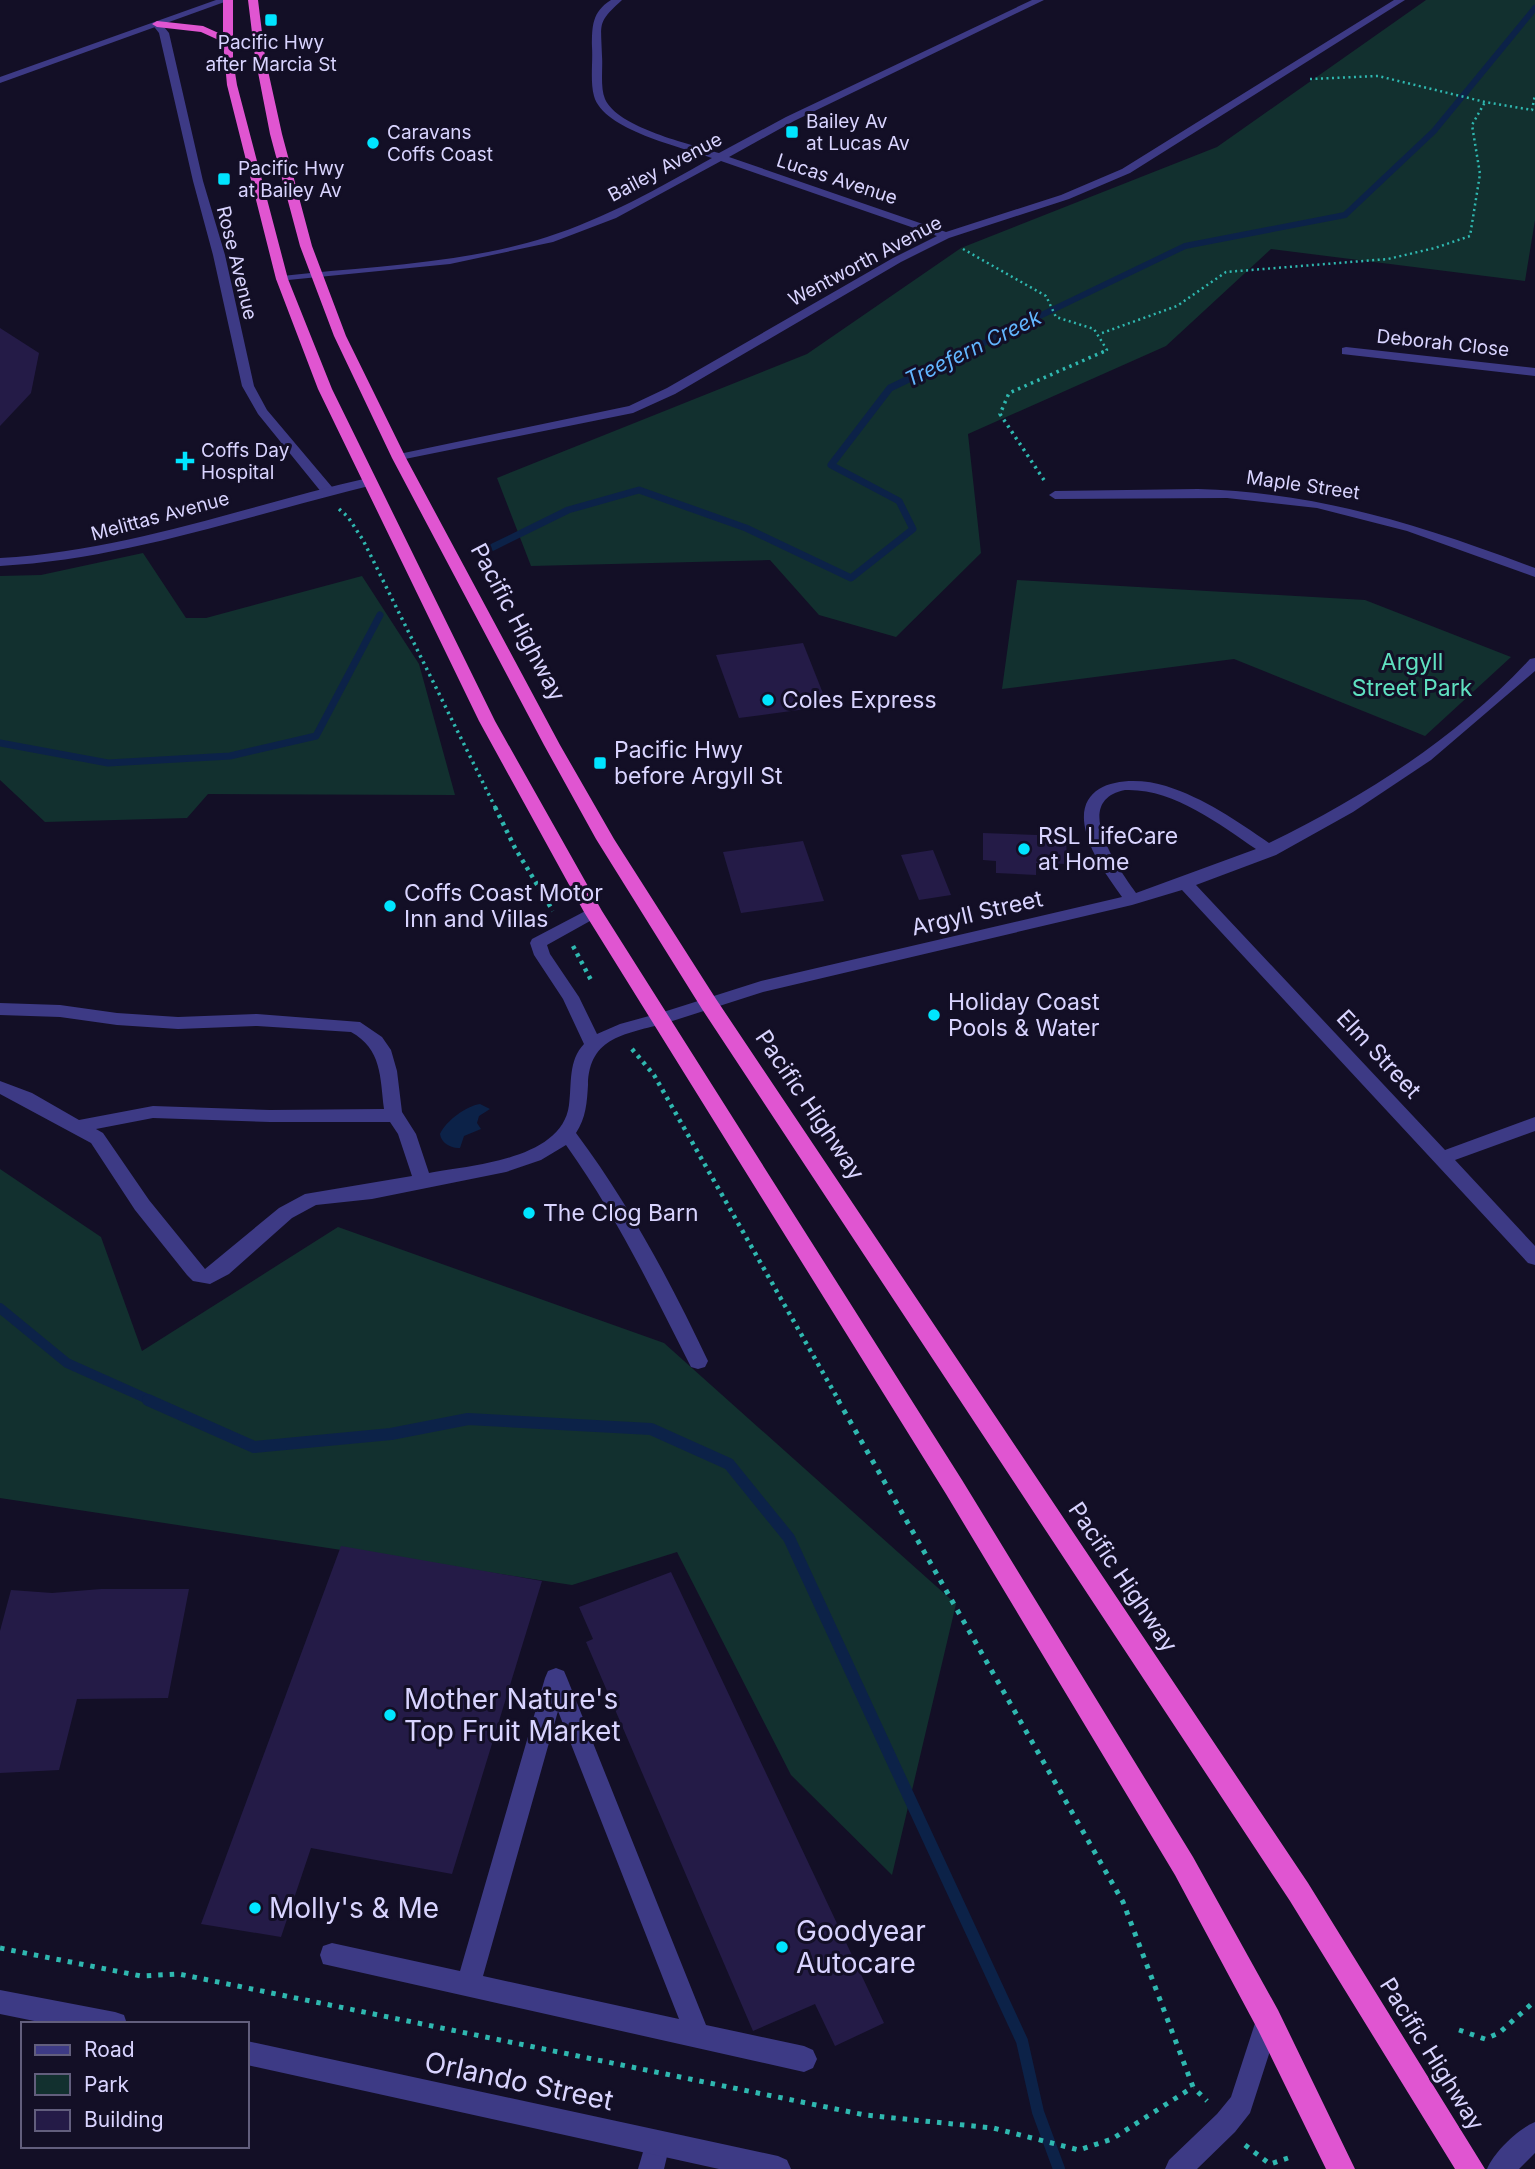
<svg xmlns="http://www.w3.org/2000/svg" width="1535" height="2169" viewBox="0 0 1535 2169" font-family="Inter,sans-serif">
  <rect width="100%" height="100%" fill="#130f26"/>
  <g fill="#12302f">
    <polygon points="1426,0 1535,0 1535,220 1525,281 1271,249 1166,346 968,434 981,553 896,637 819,615 770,560 531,566 497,478 807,354 961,248 1217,147"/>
    <polygon points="143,553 186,618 206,618 362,576 419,664 455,795 208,794 187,818 45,822 0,780 0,576 41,575"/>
    <polygon points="1017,580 1365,600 1511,657 1425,736 1234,659 1002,689"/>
    <polygon points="0,1169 101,1237 142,1351 338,1227 664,1343 956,1604 892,1875 791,1775 677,1552 572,1585 0,1498"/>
  </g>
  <path fill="#0c2248" d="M480 1104 490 1109 479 1116 477 1123 481 1129 464 1136 460 1148C452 1149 441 1143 440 1134 446 1121 466 1106 480 1104Z"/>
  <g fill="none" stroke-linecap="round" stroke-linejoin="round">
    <polyline stroke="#0c2248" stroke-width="6" points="963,353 1185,246 1345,215 1434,131 1535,8"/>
    <g stroke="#0c2248" stroke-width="7">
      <polyline points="493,547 568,510 639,490 746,528 851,578 913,529 899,501 831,465 890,388 967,351"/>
      <polyline points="0,743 108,763 230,756 316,736 380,615"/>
    </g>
    <polyline stroke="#0c2248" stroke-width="10" points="0,1308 67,1363 152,1401"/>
    <polyline stroke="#0c2248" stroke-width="12" points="148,1400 254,1447 391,1434 468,1419 651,1429 729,1464 789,1538 1022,2041 1038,2112 1059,2169"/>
  </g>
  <g fill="#241b47">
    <polygon points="0,328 39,353 31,393 0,426"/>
    <polygon points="803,643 828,706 739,718 716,655"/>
    <polygon points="983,833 1066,836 1067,864 1036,863 1036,875 996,873 996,861 983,860"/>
    <polygon points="803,841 824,901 741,913 723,852"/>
    <polygon points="933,850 951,895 919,900 901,855"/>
    <polygon points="341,1546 542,1581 452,1874 311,1848 281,1937 201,1924"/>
    <polygon points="671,1572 884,2023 835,2046 815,2004 753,2031 586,1642 593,1639 579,1607"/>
    <polygon points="101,1589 189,1589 168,1698 77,1699 59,1770 0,1773 0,1631 11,1590 52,1593"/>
  </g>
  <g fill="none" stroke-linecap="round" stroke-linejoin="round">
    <g stroke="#2fb8b0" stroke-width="2.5" stroke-dasharray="2 3.5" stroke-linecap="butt">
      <polyline points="1310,79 1378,76 1485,102 1532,110 1535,95"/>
      <polyline points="963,249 1046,296 1056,317 1094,329 1107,350 1101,353"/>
      <polyline points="1102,333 1177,306 1226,272 1388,259 1435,248 1470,236 1480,174 1472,125 1485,102"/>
    </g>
    <g stroke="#2fb8b0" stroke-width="3.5" stroke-dasharray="2.5 4.5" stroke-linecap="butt">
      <polyline points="1044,480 1000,414 1009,393 1105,351"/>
      <polyline points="339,509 348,517 363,540 496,809"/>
    </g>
    <g stroke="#2fb8b0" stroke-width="4.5" stroke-dasharray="3.5 5" stroke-linecap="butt">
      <polyline points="495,807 515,848 553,911"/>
      <polyline points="573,946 592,982"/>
      <polyline points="632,1049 654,1075 839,1401"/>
    </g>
    <g stroke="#2fb8b0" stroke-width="5" stroke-dasharray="4.5 7" stroke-linecap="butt">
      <polyline points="838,1400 1123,1902 1193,2087 1207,2101"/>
      <polyline points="0,1948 141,1976 179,1974 865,2115 993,2128 1079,2150 1112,2139 1193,2087"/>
      <polyline points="1459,2030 1485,2039 1499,2033 1535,2001"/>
      <polyline points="1245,2145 1270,2164 1288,2158"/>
    </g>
    <g fill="#3d3a85" fill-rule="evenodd">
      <polygon points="154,22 160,22 169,33 203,181 225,255 254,386 267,410 332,487 332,493 322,493 258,414 242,386 213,255 193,181 159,33 152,24"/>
      <path d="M593 907 601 912 599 916 547 945 550 954 579 997 597 1034 620 1024 660 1013 668 1019 666 1023C627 1034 589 1036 588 1085 587 1102 586 1118 576 1133 629 1204 670 1281 708 1361L705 1367 698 1369 691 1367C652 1290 616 1215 566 1145L541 1160 506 1172 372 1199 316 1205 292 1218 229 1274 210 1284 193 1281 187 1275 135 1210 91 1143 0 1094V1081L32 1093 79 1120 153 1106 270 1110 384 1109C380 1077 382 1049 351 1032L257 1026 178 1029 117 1025 60 1017 0 1015V1003L60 1005 117 1013 178 1017 257 1014 360 1022 382 1037 391 1050 397 1071 402 1112 416 1134 429 1173C471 1165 562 1160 569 1105 572 1083 568 1061 584 1044L563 999 534 955 530 943 532 939ZM153 1118 270 1122H390L398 1134 412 1176 305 1194 279 1208 205 1269 149 1200 103 1133 96 1129Z"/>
      <path d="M556 1668 564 1671 567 1678 706 2025 804 2046 813 2050 817 2059 813 2068 804 2072 323 1964 320 1955 323 1946 332 1943 460 1971 545 1678 548 1671ZM558 1711 679 2019 483 1976Z"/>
      <polygon points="657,2131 666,2135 670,2144 664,2169 638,2169 648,2135"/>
    </g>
    <g fill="#3d3a85" fill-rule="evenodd">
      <polygon points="216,0 230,0 0,83 0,77"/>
      <path d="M611 0H622C597 23 601 22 602 56 603 68 600 87 605 99 618 128 690 144 719 153L786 117 1032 0H1044L794 121 729 157 946 232 1061 195 1122 169 1394 0H1405L1130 173 1069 199 949 238 901 262 675 394 633 413 395 461V455L399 454 629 406 667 388 893 258 937 236 721 161 616 218 553 242 450 264 278 281 276 279 282 276C370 266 463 264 547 237 606 218 659 188 712 158 682 147 603 130 594 96 590 82 593 62 592 47 592 26 592 12 611 0Z"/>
      <polygon points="1346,347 1535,368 1535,376 1342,354 1342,348"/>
      <path d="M368 478 373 479V485C249 515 128 559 0 566V558C127 551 245 506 368 478Z"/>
      <path d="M1198 489C1322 493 1420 525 1535 568V577L1407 531 1317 508 1227 498 1055 499 1049 495 1055 491Z"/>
      <path d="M1535 658V671L1431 760 1353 812 1276 855 1196 885 1445 1150 1535 1117V1131L1455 1160 1535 1246V1265L1528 1263 1182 890 1132 905 763 992 660 1025 652 1019 654 1015 761 981 1122 897C1108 877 1092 856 1086 832 1072 779 1131 775 1166 786 1204 798 1237 821 1269 843 1364 797 1458 737 1530 659ZM1125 790C1173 788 1219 824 1256 849L1136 893C1118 868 1070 801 1125 790Z"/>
    </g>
    <g fill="#3d3a85" fill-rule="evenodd">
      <polygon points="0,1990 115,2012 124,2015 127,2024 49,2024 0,2014"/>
      <polygon points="1268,2008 1277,2011 1280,2020 1250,2113 1235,2132 1197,2169 1165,2169 1169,2160 1217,2114 1231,2097 1259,2011"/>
      <polygon points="247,2041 778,2156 787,2160 791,2169 719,2169 247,2065"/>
      <path d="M1535 2122V2153L1519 2169H1487C1494 2152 1518 2129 1535 2122Z"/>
    </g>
    <g fill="#e055d1" fill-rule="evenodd">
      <polygon points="223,0 233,0 233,60 237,85 288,279 332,389 495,721 602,911 962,1480 1193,1857 1278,2010 1355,2169 1326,2169 1258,2030 1175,1875 946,1494 584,912 479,721 318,389 276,279 227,85 223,42 201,32 157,27 152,24 157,21 203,26 223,35"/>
      <polygon points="248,0 258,0 265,57 282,134 312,246 346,336 406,458 560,745 614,839 716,999 1308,1883 1485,2169 1455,2169 1290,1901 702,1009 596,839 544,745 392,458 334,336 300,246 270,134 255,57"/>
    </g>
  </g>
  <g fill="#00e5ff" stroke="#130f26" stroke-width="2.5">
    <rect x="264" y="13" width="14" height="14" rx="3.5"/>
    <rect x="785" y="125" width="14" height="14" rx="3.5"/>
    <circle cx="373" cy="143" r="7"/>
    <rect x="217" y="172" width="14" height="14" rx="3.5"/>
    <path d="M181.5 450.5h7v7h7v7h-7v7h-7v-7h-7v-7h7z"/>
    <circle cx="768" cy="700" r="7"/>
    <rect x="593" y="756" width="14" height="14" rx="3.5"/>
    <circle cx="1024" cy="849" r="7"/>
    <circle cx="390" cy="906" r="7"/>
    <circle cx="934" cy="1015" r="7"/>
    <circle cx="529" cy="1213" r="7"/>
    <circle cx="390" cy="1715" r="7"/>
    <circle cx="255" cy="1908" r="7"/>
    <circle cx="782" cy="1947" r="7"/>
  </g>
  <g text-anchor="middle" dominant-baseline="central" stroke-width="6" stroke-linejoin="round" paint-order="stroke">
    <g font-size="19" fill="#d9d4ff" stroke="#130f26" text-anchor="start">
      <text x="271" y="42" text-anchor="middle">Pacific Hwy<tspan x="271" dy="22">after Marcia St</tspan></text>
      <text x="806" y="121">Bailey Av<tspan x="806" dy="22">at Lucas Av</tspan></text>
      <text x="387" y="132">Caravans<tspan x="387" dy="22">Coffs Coast</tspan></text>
      <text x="238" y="168">Pacific Hwy<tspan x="238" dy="22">at Bailey Av</tspan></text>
      <text x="201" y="450">Coffs Day<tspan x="201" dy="22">Hospital</tspan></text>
    </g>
    <g font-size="19" fill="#d9d4ff" stroke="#130f26">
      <text transform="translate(665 167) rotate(-28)">Bailey Avenue</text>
      <text transform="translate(837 179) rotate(18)">Lucas Avenue</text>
      <text transform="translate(865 261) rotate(-28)">Wentworth Avenue</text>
      <text transform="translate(237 263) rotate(76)">Rose Avenue</text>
      <text transform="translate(1443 343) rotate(6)">Deborah Close</text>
      <text transform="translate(1303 485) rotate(8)">Maple Street</text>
      <text transform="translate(160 516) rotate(-15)">Melittas Avenue</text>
    </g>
    <g font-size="21" font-style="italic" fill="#62b6ff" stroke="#130f26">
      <text transform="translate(973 348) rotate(-26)">Treefern Creek</text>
    </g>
    <g font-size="23" fill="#d9d4ff" stroke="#130f26">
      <text transform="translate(518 622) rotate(62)">Pacific Highway</text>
      <text transform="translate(977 913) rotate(-13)">Argyll Street</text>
      <text transform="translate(1379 1054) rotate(47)">Elm Street</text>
      <text transform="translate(810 1105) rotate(56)">Pacific Highway</text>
      <text transform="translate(1123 1577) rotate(56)">Pacific Highway</text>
      <text transform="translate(1432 2054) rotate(58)">Pacific Highway</text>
    </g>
    <g font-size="23" fill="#5fe0c0" stroke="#130f26">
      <text x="1412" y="662">Argyll<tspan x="1412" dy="26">Street Park</tspan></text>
    </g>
    <g font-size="23" fill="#d9d4ff" stroke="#130f26" text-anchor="start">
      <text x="782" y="700">Coles Express</text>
      <text x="614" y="750">Pacific Hwy<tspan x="614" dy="26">before Argyll St</tspan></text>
      <text x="1038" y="836">RSL LifeCare<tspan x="1038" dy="26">at Home</tspan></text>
      <text x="404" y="893">Coffs Coast Motor<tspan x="404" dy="26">Inn and Villas</tspan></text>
      <text x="948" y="1002">Holiday Coast<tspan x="948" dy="26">Pools &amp; Water</tspan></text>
      <text x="543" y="1213">The Clog Barn</text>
    </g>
    <g font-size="28" fill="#d9d4ff" stroke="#130f26" text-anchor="start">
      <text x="404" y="1699">Mother Nature's<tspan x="404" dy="32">Top Fruit Market</tspan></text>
      <text x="269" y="1908">Molly's &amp; Me</text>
      <text x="796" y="1931">Goodyear<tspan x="796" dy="32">Autocare</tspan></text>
    </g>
    <g font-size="28" fill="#d9d4ff" stroke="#130f26">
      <text transform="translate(519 2081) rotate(12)">Orlando Street</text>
    </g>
  </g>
  <rect x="21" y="2022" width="228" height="126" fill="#130f26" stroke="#625e7d" stroke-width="2"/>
  <rect x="35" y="2045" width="35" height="10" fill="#3d3a85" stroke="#625e7d" stroke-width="2"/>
  <text x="84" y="2057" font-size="21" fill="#d9d4ff">Road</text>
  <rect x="35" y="2074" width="35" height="21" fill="#12302f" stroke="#625e7d" stroke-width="2"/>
  <text x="84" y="2092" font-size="21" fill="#d9d4ff">Park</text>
  <rect x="35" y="2110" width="35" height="21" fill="#241b47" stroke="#625e7d" stroke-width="2"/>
  <text x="84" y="2127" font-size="21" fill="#d9d4ff">Building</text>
</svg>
